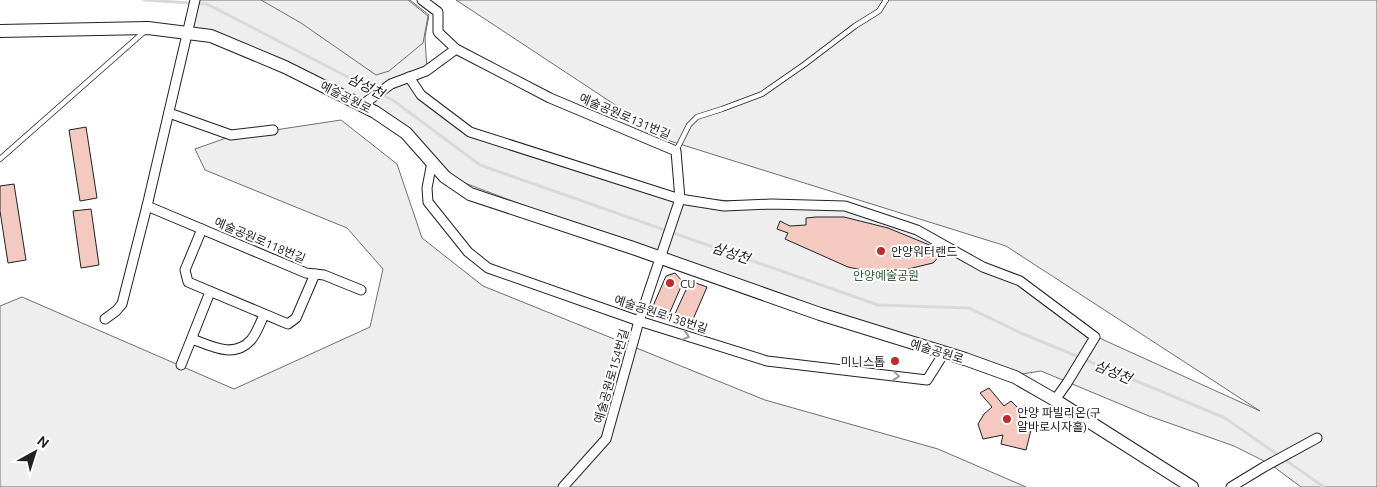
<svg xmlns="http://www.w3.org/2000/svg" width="1377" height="487" viewBox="0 0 1377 487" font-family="Ubuntu,'Noto Sans KR',sans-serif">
  <rect width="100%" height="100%" fill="#fff"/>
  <g fill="#eee" stroke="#6f6f6f">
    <polygon points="195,0 410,0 429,15 425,37 427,71 410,76 422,94 471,132 680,198 807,205 845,205 918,229 958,252 1021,280 1095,336 1260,411 1006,246 670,141 456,0 1377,0 1377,487 1301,487 1270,464 1234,446 1149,416 1041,371 1016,375 661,257 446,176 376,111 189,32"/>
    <polygon points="341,120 397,164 422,238 483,286 765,400 938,449 1026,487 0,487 0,306 22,297 234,389 370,327 383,269 347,228 205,170 195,149 229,137"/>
  </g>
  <polygon fill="#ededed" stroke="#6f6f6f" points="261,0 408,0 428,16 423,43 389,71 376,75 301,23"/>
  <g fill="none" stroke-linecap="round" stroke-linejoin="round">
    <polyline stroke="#d9d9d9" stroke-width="3" points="144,0 207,4 394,101 480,165 878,305 969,308 1021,333 1225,418 1324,487"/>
  </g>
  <g fill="#f3c9c0" stroke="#222">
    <polygon points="86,127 97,198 80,201 69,130"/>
    <polygon points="14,184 26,260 8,263 0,211 0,186"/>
    <polygon points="91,209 99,265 81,268 73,211"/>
    <polygon points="816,217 844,217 888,228 944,251 933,263 908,269 871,272 848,267 785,239 788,233 777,229 780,221 790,226 806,225 806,218"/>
    <polygon points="675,273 683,282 667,319 650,313 666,276"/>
    <polygon points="690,281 707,287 691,324 674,316"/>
    <polygon points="989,388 1004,406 1011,401 1022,412 1035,414 1026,450 1001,444 1003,435 983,439 978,424 984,414 992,407 980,393"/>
  </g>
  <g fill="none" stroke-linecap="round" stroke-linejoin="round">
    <defs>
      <g id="lane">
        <polyline points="676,151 689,125 697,117 722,109 762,94 805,64 855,26 879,11 886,0"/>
        <polyline points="0,159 145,31"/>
      </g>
      <g id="street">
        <polyline points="422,0 438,12 438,32 456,49 550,98 676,151 680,199 639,321 606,439 563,487"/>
        <polyline points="409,77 421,95 470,132 680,199 724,206 771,204 845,206 917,230 983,267 1020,281 1095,337 1067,383 1055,400"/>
        <polyline points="362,105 391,84 426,71 456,49"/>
        <polyline points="169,113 231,135 273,130"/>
        <polyline points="432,162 427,188 428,202 468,252 488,268 639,321 767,361 927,380 944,353"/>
        <polyline points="147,206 306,273 324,275 361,290"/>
        <polyline points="202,229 185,270 188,282 288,324 296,318 315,274"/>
        <polyline points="105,319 116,311 122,304 147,206 195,0"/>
        <path d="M192 339C211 346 234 359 251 340 257 333 260 323 264 315"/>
        <polyline points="181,365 210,292"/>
        <polyline points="1231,487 1264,467 1317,438"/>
      </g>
      <polyline id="secondary" points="0,31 148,28 211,36 285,67 375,112 406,133 445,177 470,194 633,248 820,314 965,359 1015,377 1055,400 1192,487"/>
    </defs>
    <use href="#lane" stroke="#222" stroke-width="6"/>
    <use href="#street" stroke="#222" stroke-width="11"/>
    <use href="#secondary" stroke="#222" stroke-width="14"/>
    <use href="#lane" stroke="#fff" stroke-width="4.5"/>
    <use href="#street" stroke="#fff" stroke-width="9"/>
    <use href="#secondary" stroke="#fff" stroke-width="12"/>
  </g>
  <defs><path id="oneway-chevron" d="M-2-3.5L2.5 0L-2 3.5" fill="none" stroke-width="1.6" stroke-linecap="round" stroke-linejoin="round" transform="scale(1.25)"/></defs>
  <g stroke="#9c9c9c">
    <use href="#oneway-chevron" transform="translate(686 336) rotate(18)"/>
    <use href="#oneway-chevron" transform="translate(896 376) rotate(7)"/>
  </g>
  <g fill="#c62828" stroke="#fff" stroke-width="2">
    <circle cx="881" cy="251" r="5"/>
    <circle cx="670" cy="283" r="5"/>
    <circle cx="895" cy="361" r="5"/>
    <circle cx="1007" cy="419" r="5"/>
  </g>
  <g text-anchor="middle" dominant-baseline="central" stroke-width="4" stroke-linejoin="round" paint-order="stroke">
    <g font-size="12" fill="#222" stroke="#fff">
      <text transform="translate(346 97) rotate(27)">예술공원로</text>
      <text transform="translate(625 116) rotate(23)">예술공원로131번길</text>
      <text transform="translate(260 240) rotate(23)">예술공원로118번길</text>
      <text transform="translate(661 314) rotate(18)">예술공원로138번길</text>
      <text transform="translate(937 351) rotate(17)">예술공원로</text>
      <text transform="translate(611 376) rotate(-74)">예술공원로154번길</text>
    </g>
    <g font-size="12" fill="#222" stroke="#fff" text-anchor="start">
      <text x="891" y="251">안양워터랜드</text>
      <text x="680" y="283">CU</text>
      <text x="885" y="361" text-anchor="end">미니스톱</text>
      <text x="1017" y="412">안양 파빌리온(구<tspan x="1017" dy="14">알바로시자홀)</tspan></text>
    </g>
    <g font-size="12" fill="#2f5e38" stroke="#fff">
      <text x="886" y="275">안양예술공원</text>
    </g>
    <g font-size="14" font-style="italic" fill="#222" stroke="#fff">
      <text transform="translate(366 86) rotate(27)">삼성천</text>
      <text transform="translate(731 253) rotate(19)">삼성천</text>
      <text transform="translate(1113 372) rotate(23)">삼성천</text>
    </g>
  </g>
  <g transform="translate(35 452) rotate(39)" stroke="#ffffff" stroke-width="4" paint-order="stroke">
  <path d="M0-4L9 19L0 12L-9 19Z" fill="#222222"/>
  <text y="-8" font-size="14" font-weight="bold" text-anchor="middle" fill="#222222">N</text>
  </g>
</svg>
